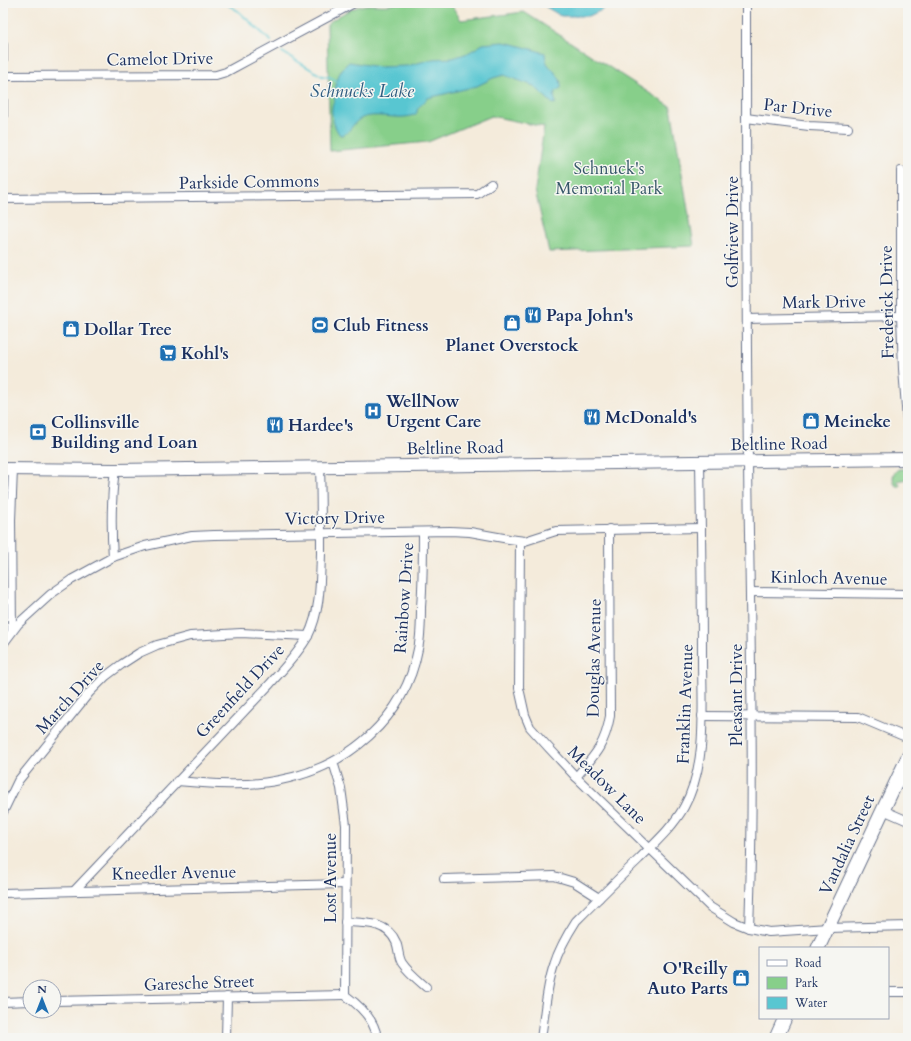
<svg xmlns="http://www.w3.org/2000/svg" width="911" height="1041" viewBox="0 0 911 1041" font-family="Cardo,serif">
  <rect width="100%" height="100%" fill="#f6f6f2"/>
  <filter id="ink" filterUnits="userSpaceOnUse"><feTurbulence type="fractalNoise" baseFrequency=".025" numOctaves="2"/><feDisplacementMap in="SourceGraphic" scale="8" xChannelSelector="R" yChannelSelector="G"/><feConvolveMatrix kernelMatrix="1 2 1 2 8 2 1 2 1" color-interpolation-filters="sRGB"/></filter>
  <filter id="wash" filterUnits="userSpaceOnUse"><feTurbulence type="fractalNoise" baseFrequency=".012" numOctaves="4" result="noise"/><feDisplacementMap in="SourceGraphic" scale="16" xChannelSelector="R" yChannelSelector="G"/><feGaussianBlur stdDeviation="0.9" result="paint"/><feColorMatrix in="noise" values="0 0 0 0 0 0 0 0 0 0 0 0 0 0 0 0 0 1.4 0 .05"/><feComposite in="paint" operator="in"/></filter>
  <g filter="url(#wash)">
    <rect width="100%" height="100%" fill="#f4ebdb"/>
    <g fill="#87cf8a" stroke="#517f74">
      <path d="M397 3H450L461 20 524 12 671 107 694 246 549 252 535 190 544 127 491 116 428 142 330 151 327 24C336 17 354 6 366 5 376 4 387 7 397 3Z"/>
      <path d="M899 469H908V479L897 481 900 485 899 487 895 485C892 479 892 472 899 469Z"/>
    </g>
    <g fill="#59c6d1" stroke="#3a7a98">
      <polygon points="545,3 608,3 602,10 589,16 561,16 546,7"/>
      <path d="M503 42 513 44 545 53C545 57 546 60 547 63 553 72 562 76 561 88L556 91 554 96 556 103 553 104 534 86 504 75 493 78 477 86 428 98 418 108 416 115C412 115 408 117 404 117 391 118 374 113 362 118 352 122 349 136 340 135 335 129 331 117 332 108 332 104 335 100 335 96 335 83 338 71 349 62L379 67 407 66 433 59 453 58 468 53 483 44Z"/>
    </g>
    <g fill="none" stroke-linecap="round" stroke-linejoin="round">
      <g stroke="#59c6d1" stroke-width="2">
        <polyline points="225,3 238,11 271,41"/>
        <polyline points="282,52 322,76 330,77 337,81"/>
      </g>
    </g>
  </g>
  <g filter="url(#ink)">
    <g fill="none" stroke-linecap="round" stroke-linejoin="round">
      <defs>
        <g id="street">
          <path d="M746 3C746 180 746 356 749 533 751 664 754 796 749 928"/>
          <polyline points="3,45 3,158"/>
          <polyline points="3,76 216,75 226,72 354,3"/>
          <polyline points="746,118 809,126 848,128"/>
          <polyline points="901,171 901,316 903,369 908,433"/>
          <polyline points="3,199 477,194 491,184"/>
          <polyline points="747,319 901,316"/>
          <polyline points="520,541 519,688 525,715 530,727 548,747 576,777 710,907 734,922 749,928 769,932 828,928 908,926"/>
          <path d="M113 557C111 528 111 499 115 470"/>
          <polyline points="750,592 908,594"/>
          <polyline points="12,630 11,520 13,469"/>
          <polyline points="3,644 18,624 51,594 71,580 113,557 145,546 192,536 214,535 450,531 470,532 509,539 525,541 556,531 701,528"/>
          <polyline points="702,716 858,717 908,738"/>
          <polyline points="333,762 341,788 346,825 345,995"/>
          <path d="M576 777C595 755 605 745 610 716L609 529"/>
          <path d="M177 781C210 784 247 787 280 780 347 767 405 719 418 649 421 636 421 621 421 607 423 582 423 557 423 532"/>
          <polyline points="883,810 908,821"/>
          <polyline points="3,812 18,781 89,693 106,676 122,664 139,653 157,645 190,636 241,633 308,636"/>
          <polyline points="444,879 554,876 574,882 599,898"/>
          <path d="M75 890 270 684C283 669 298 654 308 636 321 610 320 581 321 553 321 524 321 496 320 467"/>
          <polyline points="3,893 345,884"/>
          <path d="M345 922C364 923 387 921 396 942 399 949 398 957 402 963 408 972 418 980 426 987"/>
          <polyline points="888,992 908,992"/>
          <path d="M345 995C359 1005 375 1019 377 1038"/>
          <polyline points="54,1001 345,995"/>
          <polyline points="3,1002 30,1001"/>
          <polyline points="226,1038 227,997"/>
          <path d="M541 1038C545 1014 546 988 554 965 559 949 567 935 576 921 597 900 618 879 639 859 655 843 673 827 684 807 708 764 702 706 702 659 702 593 701 527 700 462"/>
        </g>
        <polyline id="secondary" points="3,469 115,470 908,459"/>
        <g id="primary">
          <polyline points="818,948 908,757"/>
          <polyline points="776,1038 785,1018"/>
        </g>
      </defs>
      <use href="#street" stroke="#67718a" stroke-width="10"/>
      <use href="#secondary" stroke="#67718a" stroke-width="14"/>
      <use href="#primary" stroke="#67718a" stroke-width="15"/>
      <use href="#street" stroke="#fff" stroke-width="8"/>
      <use href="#secondary" stroke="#fff" stroke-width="12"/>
      <use href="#primary" stroke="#fff" stroke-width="13"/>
    </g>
  </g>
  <defs>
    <symbol id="restaurant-square" viewBox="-11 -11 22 22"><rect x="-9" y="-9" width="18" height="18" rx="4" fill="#1f6fb2" stroke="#f6f6f2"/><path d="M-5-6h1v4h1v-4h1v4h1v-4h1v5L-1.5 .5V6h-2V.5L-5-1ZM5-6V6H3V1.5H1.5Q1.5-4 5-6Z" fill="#fff"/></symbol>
    <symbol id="shop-square" viewBox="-11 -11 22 22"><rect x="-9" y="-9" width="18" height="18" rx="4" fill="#1f6fb2" stroke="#f6f6f2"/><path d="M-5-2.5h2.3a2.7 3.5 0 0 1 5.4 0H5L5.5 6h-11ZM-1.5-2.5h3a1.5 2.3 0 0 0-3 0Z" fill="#fff"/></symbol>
    <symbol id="stadium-square" viewBox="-11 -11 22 22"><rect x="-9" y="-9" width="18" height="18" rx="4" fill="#1f6fb2" stroke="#f6f6f2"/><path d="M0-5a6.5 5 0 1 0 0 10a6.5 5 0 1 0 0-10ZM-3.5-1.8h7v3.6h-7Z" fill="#fff"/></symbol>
    <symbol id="supermarket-square" viewBox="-11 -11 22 22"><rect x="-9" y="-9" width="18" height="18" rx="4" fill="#1f6fb2" stroke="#f6f6f2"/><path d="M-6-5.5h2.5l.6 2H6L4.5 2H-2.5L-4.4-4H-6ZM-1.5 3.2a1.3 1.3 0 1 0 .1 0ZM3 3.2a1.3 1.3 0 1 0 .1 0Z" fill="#fff"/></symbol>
    <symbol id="hospital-square" viewBox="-11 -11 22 22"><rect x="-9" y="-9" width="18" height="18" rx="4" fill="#1f6fb2" stroke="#f6f6f2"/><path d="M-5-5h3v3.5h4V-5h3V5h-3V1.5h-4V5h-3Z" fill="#fff"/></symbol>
    <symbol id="bank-square" viewBox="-11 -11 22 22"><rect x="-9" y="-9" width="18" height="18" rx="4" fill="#1f6fb2" stroke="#f6f6f2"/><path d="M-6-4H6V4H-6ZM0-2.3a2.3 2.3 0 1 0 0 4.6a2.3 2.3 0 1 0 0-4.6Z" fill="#fff"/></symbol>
  </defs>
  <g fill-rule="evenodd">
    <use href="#restaurant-square" x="523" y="305" width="20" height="20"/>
    <use href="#shop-square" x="502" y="313" width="20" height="20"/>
    <use href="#stadium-square" x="310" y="315" width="20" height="20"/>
    <use href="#shop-square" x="61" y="319" width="20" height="20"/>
    <use href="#supermarket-square" x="158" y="343" width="20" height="20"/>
    <use href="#hospital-square" x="363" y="401" width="20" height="20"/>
    <use href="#restaurant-square" x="582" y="407" width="20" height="20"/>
    <use href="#shop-square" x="801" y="411" width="20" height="20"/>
    <use href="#restaurant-square" x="265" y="415" width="20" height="20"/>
    <use href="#bank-square" x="28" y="422" width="20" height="20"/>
    <use href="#shop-square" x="731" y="968" width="20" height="20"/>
  </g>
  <g text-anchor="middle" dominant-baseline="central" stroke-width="3" stroke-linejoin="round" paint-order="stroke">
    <g font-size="17" fill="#1b2f5e" stroke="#f6f6f2">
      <text transform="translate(160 59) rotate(-1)">Camelot Drive</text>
      <text transform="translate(798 108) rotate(6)">Par Drive</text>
      <text transform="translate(249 182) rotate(-1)">Parkside Commons</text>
      <text transform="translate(732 232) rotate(-90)">Golfview Drive</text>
      <text transform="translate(824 302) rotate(-1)">Mark Drive</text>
      <text transform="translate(887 302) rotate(-91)">Frederick Drive</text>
      <text transform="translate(779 444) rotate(-1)">Beltline Road</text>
      <text transform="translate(455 448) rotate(-1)">Beltline Road</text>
      <text transform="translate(335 518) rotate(-1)">Victory Drive</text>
      <text transform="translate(829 578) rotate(1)">Kinloch Avenue</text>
      <text transform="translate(404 598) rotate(-86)">Rainbow Drive</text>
      <text transform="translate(594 658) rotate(-89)">Douglas Avenue</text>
      <text transform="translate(240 691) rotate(-47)">Greenfield Drive</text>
      <text transform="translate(736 695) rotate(-90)">Pleasant Drive</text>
      <text transform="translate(70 697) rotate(-48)">March Drive</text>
      <text transform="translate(685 704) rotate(-88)">Franklin Avenue</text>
      <text transform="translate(607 785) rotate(45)">Meadow Lane</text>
      <text transform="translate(847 845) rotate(-65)">Vandalia Street</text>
      <text transform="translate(174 873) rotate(-1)">Kneedler Avenue</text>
      <text transform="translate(330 878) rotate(-90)">Lost Avenue</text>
      <text transform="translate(199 983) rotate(-2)">Garesche Street</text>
    </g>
    <g font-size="17" fill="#365769" stroke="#f6f6f2">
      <text x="609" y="168">Schnuck's<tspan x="609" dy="20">Memorial Park</tspan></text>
    </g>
    <g font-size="17" font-weight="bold" fill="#1b2f5e" stroke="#f6f6f2" text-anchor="start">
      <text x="546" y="315">Papa John's</text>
      <text x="333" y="325">Club Fitness</text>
      <text x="84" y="329">Dollar Tree</text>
      <text x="512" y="345" text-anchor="middle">Planet Overstock</text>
      <text x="181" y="353">Kohl's</text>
      <text x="386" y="401">WellNow<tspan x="386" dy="20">Urgent Care</tspan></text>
      <text x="605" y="417">McDonald's</text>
      <text x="824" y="421">Meineke</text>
      <text x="51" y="422">Collinsville<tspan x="51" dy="20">Building and Loan</tspan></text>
      <text x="288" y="425">Hardee's</text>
      <text x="728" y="968" text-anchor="end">O'Reilly<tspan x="728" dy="20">Auto Parts</tspan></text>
    </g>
    <g font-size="18" font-style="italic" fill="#2e5c80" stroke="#f6f6f2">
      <text x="362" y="91">Schnucks Lake</text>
    </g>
  </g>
  <rect width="911" height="1041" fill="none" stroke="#f6f6f2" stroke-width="16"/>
  <rect x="759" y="947" width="130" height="72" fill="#f6f6f2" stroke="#9ea6b7"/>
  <rect x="767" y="960" width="20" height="6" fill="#ffffff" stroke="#9ea6b7"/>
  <text x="795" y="967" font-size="12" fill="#1b2f5e">Road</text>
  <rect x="767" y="977" width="20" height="12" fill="#87cf8a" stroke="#9ea6b7"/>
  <text x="795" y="987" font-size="12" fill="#1b2f5e">Park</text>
  <rect x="767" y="997" width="20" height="12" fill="#59c6d1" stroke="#9ea6b7"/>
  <text x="795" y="1007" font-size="12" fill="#1b2f5e">Water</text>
  <g transform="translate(42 999)"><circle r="19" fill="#f6f6f2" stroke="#9ea6b7"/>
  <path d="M0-3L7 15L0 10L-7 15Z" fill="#1f6fb2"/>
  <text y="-6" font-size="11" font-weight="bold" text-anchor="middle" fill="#1b2f5e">N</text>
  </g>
</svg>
